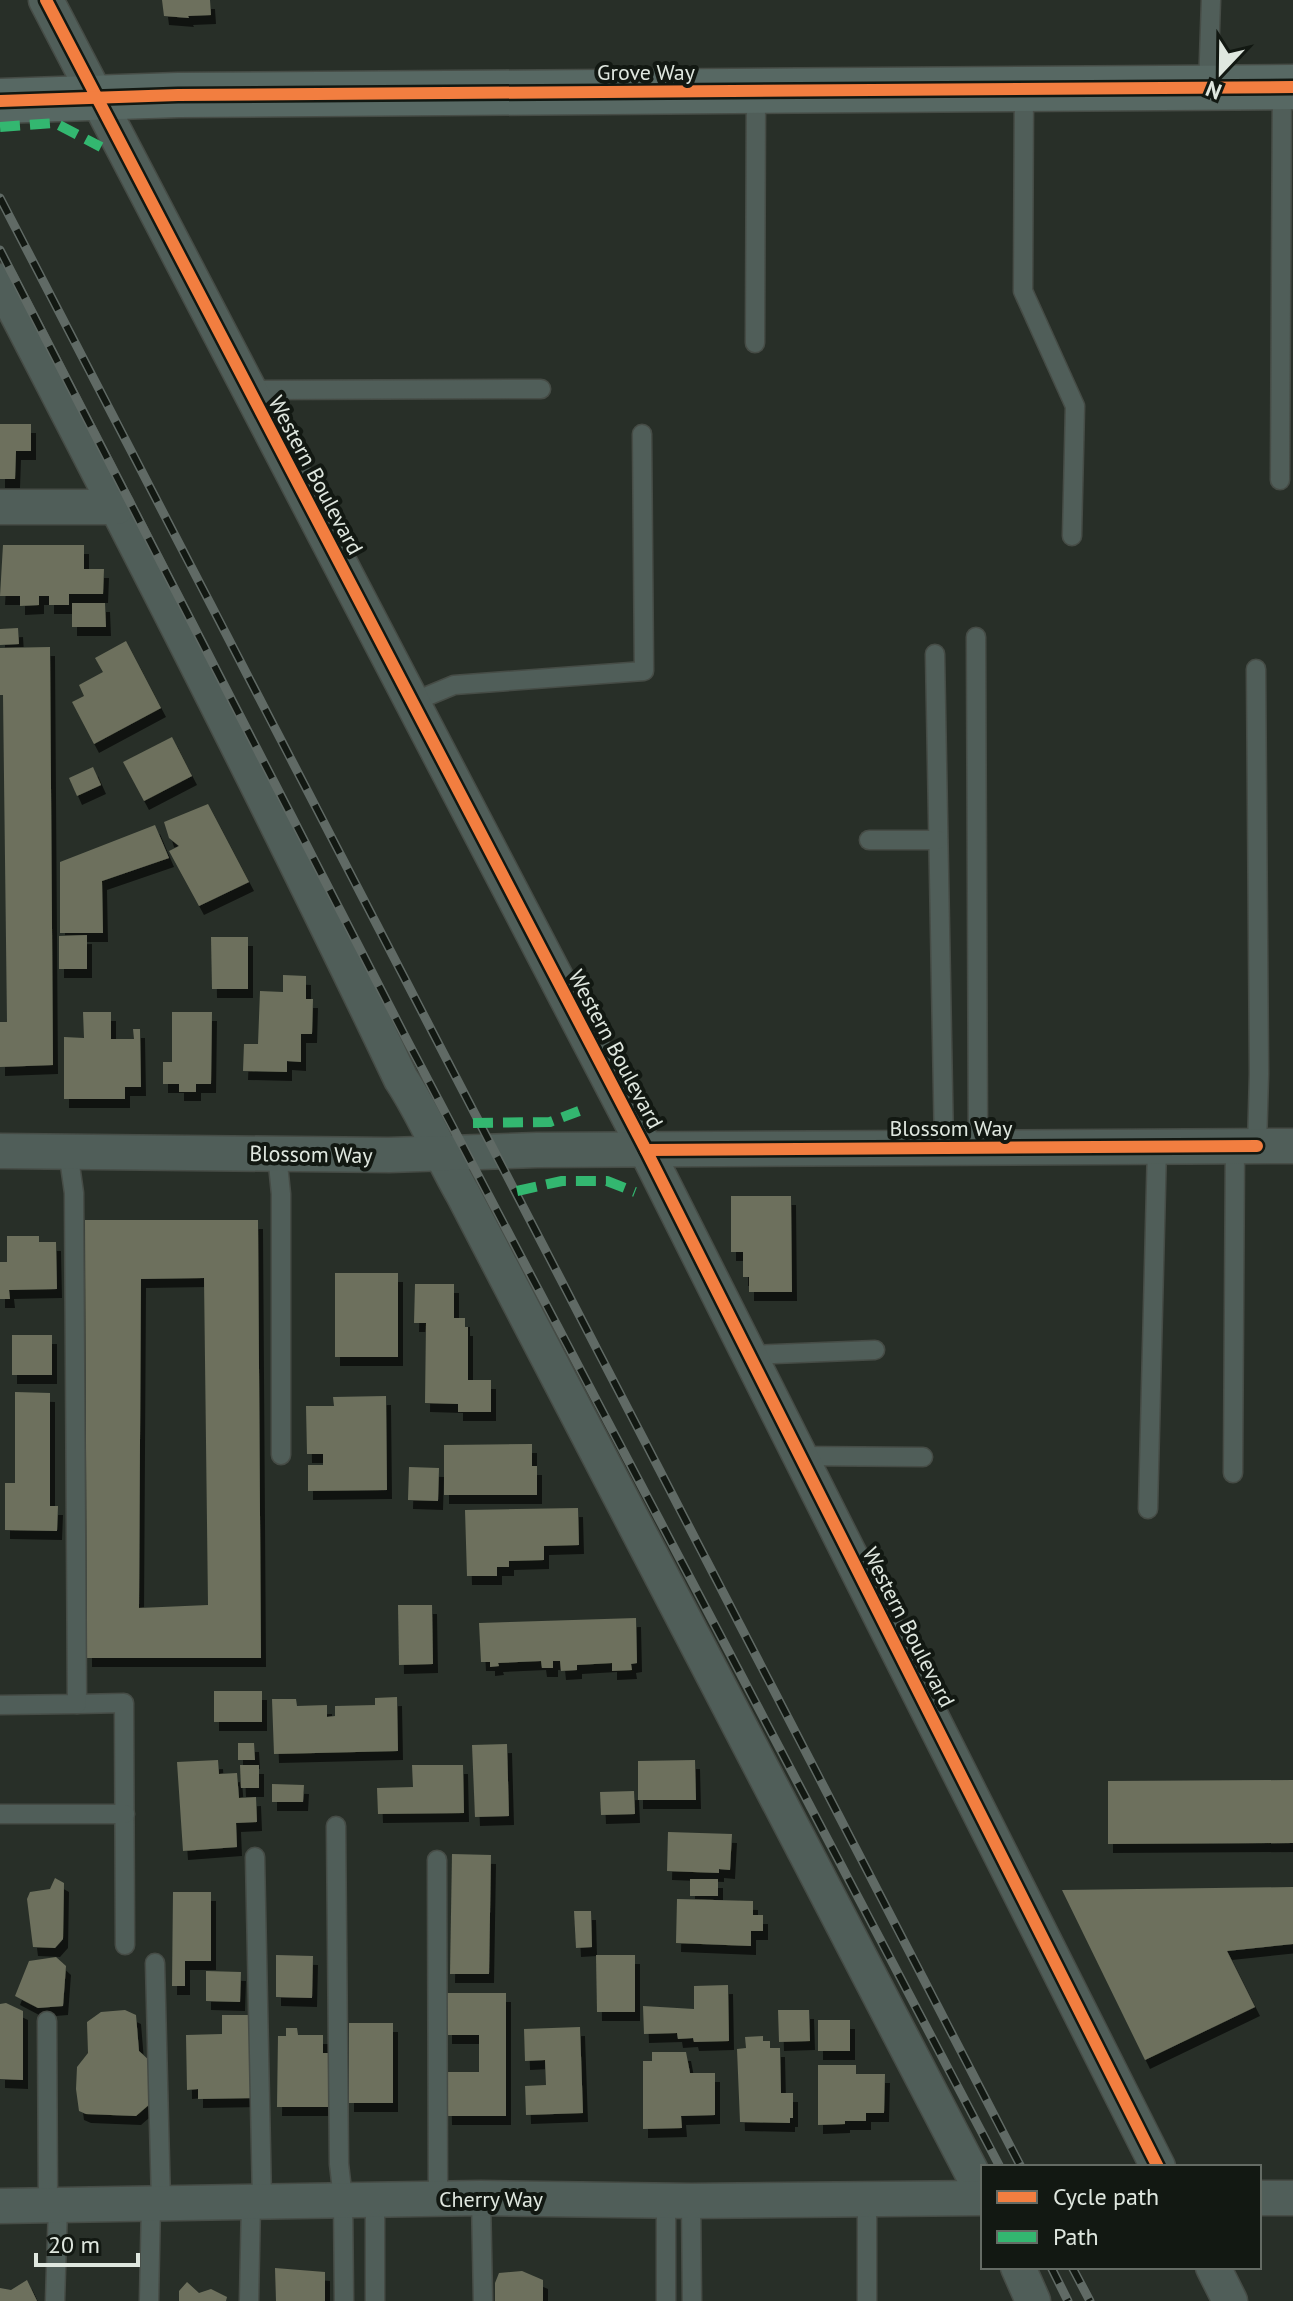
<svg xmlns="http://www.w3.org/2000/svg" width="1293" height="2301" viewBox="0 0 1293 2301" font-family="'PT Sans',sans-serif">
  <defs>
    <filter id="shadow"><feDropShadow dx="5" dy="9" stdDeviation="0" flood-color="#0009"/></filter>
  </defs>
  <rect width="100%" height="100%" fill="#282f28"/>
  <g fill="#6d705d" fill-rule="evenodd" filter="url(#shadow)">
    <polygon points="162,0 210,0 211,15 188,16 189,18 164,16"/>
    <polygon points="0,424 31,424 31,451 16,451 15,479 0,479"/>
    <polygon points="3,545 84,545 84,569 104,569 103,594 69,594 69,605 49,605 49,596 39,596 39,605 20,606 20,596 0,596"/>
    <polygon points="72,603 105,603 106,627 72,627"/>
    <polygon points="18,628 19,644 0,645 0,629"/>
    <polygon points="126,641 161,708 94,744 72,702 84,696 79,685 103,672 95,658"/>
    <polygon points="50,647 53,1065 0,1067 0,1022 7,1022 3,695 0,695 0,648"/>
    <polygon points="172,737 192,776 144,801 123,762"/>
    <polygon points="93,767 101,785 77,796 69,778"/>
    <polygon points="208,804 249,882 199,906 169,851 179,846 169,838 164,822"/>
    <polygon points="155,825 169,858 102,881 103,933 60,933 60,862"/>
    <polygon points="87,935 87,969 59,969 59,936"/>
    <polygon points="211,937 248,937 248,989 212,989"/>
    <polygon points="283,975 306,976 306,999 313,999 312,1034 301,1034 301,1062 287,1061 287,1072 243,1071 244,1044 258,1044 260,991 283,992"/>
    <polygon points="83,1012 111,1012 111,1039 134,1039 133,1029 140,1029 141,1087 125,1087 125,1099 64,1099 64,1037 84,1038"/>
    <polygon points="172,1012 212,1012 211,1084 196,1084 196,1092 179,1092 179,1084 163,1084 163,1062 172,1062"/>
    <polygon points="731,1196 791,1196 792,1292 749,1292 749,1277 743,1277 743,1252 731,1252"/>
    <path d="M85 1220H258L261 1658H87ZM204 1278 208 1605 139 1608 141 1279Z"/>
    <polygon points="7,1236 39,1236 39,1242 56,1242 57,1289 9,1290 10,1299 0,1299 0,1262 7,1262"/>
    <rect x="335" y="1273" width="63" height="84"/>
    <polygon points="415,1284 454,1284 454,1318 465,1318 465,1327 468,1327 468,1380 491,1380 491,1412 458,1412 458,1404 425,1403 426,1323 414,1323"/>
    <rect x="12" y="1335" width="40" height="40"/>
    <polygon points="15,1392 50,1393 50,1506 58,1506 57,1531 5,1530 5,1483 15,1483"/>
    <polygon points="386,1396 387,1490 308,1491 308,1465 323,1465 323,1454 307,1454 306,1406 334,1406 333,1397"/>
    <polygon points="532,1444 532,1466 537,1466 537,1495 444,1495 444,1445"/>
    <polygon points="409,1467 439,1468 438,1501 408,1500"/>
    <polygon points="578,1508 579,1545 544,1546 544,1560 509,1561 509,1567 497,1567 497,1576 467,1576 465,1510"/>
    <polygon points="398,1605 432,1605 433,1664 399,1665"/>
    <polygon points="636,1618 637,1663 631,1664 632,1670 612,1671 612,1663 577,1665 577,1670 561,1671 560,1661 553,1661 553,1668 542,1668 541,1661 498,1663 499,1666 490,1667 490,1662 481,1662 479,1623"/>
    <rect x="214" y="1691" width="48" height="31"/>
    <polygon points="397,1697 398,1751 274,1754 272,1699 296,1699 297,1706 327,1705 327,1717 335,1716 335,1706 375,1705 375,1698"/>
    <polygon points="238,1743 254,1743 255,1760 238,1760"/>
    <polygon points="507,1744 509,1816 475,1817 472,1745"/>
    <polygon points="218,1760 219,1774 237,1773 239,1798 256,1797 257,1822 236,1823 237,1847 183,1851 177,1762"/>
    <polygon points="695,1760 696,1800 638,1800 638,1761"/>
    <polygon points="240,1765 259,1765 259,1788 241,1788"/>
    <polygon points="412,1765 463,1765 464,1813 378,1814 377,1788 413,1787"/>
    <polygon points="1293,1780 1293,1843 1108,1844 1108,1781"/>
    <polygon points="272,1784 304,1785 303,1802 272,1802"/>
    <polygon points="634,1791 635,1814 601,1815 600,1792"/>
    <polygon points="668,1832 732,1834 730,1870 719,1869 719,1873 667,1871"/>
    <polygon points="452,1854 491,1855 489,1974 450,1974"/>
    <polygon points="55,1878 64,1883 63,1939 55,1948 33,1947 27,1899 30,1892 50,1889"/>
    <rect x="690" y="1879" width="28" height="17"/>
    <polygon points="1293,1887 1293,1944 1227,1951 1255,2007 1145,2060 1062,1890"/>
    <polygon points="173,1892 211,1892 211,1961 185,1961 185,1986 172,1986"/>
    <polygon points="677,1899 753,1901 753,1915 763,1915 763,1931 751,1931 751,1946 676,1943"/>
    <polygon points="574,1911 591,1911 592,1947 576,1948"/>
    <polygon points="276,1955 313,1956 312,1998 276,1997"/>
    <polygon points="596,1955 635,1955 635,2012 597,2012"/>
    <polygon points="56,1957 66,1966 63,2006 38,2008 15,1996 29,1961"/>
    <polygon points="206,1971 241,1972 240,2002 206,2001"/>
    <polygon points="728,1985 729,2041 694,2042 693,2038 678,2039 677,2033 644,2034 643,2006 694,2009 694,1986"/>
    <polygon points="447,1993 506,1993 506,2116 447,2116 446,2072 479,2072 479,2035 447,2035"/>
    <polygon points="6,2003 23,2011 23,2080 0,2079 0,2004"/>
    <polygon points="125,2010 136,2015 139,2051 151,2062 151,2103 136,2116 86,2114 79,2111 76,2089 77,2067 88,2053 87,2022 101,2012"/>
    <polygon points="778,2010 809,2010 810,2041 779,2042"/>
    <polygon points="222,2015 256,2015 257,2098 198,2099 198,2089 187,2090 186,2035 222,2034"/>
    <rect x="818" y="2020" width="32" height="31"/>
    <rect x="349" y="2023" width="44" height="80"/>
    <polygon points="580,2027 583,2113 526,2115 525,2086 546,2085 545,2060 525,2061 524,2029"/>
    <polygon points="286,2028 297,2028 298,2035 323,2035 323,2053 329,2053 328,2107 277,2107 278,2036 286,2036"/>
    <polygon points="763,2036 763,2041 770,2041 770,2048 780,2048 781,2093 793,2093 793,2118 790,2118 790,2123 740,2122 737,2049 746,2048 745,2037"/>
    <polygon points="652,2052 686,2052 690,2073 715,2073 715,2115 681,2116 682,2128 643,2129 643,2061 652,2061"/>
    <polygon points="818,2065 856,2065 856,2074 885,2074 884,2113 866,2113 866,2121 845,2121 845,2124 818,2125"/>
    <polygon points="275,2268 325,2272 325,2301 276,2301"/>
    <polygon points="522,2271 543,2280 543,2301 495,2301 495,2283 499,2273"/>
    <polygon points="27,2280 37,2301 0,2301 0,2288 11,2290"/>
    <polygon points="187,2282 199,2293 211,2289 227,2297 226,2301 179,2301 179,2291"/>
  </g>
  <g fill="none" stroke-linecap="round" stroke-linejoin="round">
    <defs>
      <g id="lane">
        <polyline points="1208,88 1211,0"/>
        <polyline points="1024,89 1023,291 1075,406 1072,536"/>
        <polyline points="755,343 756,91"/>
        <polyline points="249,390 541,389"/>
        <polyline points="1280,480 1282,87"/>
        <polyline points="976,637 978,1148"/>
        <polyline points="935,654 944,1148"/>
        <polyline points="1256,669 1259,1074 1257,1146"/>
        <polyline points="413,702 454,685 644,671 642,434"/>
        <polyline points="869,840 938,840"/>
        <polyline points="277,1154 281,1194 281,1455"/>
        <polyline points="750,1355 875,1350"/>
        <polyline points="800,1456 923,1457"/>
        <polyline points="1233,1473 1235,1146"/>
        <polyline points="1148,1509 1157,1146"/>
        <polyline points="77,1704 124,1703 125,1945"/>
        <polyline points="0,1705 77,1704 74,1193 68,1151"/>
        <polyline points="0,1814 125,1814"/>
        <polyline points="336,1826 339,2164 343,2199 344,2301"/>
        <polyline points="255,1857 262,2201"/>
        <polyline points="437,1860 438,2199"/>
        <polyline points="155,1963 161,2203"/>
        <polyline points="47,2021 48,2206"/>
        <polyline points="481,2198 483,2301"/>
        <polyline points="375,2199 375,2301"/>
        <polyline points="867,2199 867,2301"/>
        <polyline points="666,2200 666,2301"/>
        <polyline points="691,2201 692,2301"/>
        <polyline points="55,2301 58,2206"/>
        <polyline points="149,2301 151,2203"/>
        <polyline points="249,2301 251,2202"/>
      </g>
      <g id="street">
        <polyline points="46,0 646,1150 1158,2167"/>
        <path d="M0 281C137 545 273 810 401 1079 425 1115 441 1156 463 1194L983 2194"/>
        <polyline points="0,507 117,507"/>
        <polyline points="0,1151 389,1155 537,1150 1293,1146"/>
        <polyline points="1259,2198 1293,2198"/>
        <polyline points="0,2206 481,2198 691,2201 983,2198"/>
        <polyline points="1018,2267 1033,2301"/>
        <polyline points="1213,2267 1230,2301"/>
      </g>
      <polyline id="secondary" points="0,101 178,95 1293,87"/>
    </defs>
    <use href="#lane" stroke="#464c46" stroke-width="21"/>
    <use href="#street" stroke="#464c46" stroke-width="37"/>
    <use href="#secondary" stroke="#464c46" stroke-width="47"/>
    <use href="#lane" stroke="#505e59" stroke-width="18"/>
    <use href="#street" stroke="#505e59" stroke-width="34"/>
    <use href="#secondary" stroke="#576863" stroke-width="44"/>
    <defs>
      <g id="rail">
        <polyline points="0,198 1021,2167"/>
        <polyline points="0,250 408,1042 1000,2167"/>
        <polyline points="1051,2267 1068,2301"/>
        <polyline points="1072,2267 1090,2301"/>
      </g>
    </defs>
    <use href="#rail" stroke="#606a65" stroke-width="9"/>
    <use href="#rail" stroke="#121812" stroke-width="6" stroke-dasharray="18" stroke-linecap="butt"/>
    <g stroke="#33b770" stroke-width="10" stroke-dasharray="20 10" stroke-linecap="butt">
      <polyline points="0,127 55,123 101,147"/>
      <polyline points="473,1123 550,1122 579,1111"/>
      <polyline points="517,1191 562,1181 607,1181 635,1192"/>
    </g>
    <defs>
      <g id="cycleway">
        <polyline points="46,0 646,1150 1158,2167"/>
        <polyline points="0,101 178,95 1293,87"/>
        <polyline points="646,1150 1257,1146"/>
      </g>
    </defs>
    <use href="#cycleway" stroke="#121812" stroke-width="17"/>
    <use href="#cycleway" stroke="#f27e40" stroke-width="12"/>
  </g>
  <g text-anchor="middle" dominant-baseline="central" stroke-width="8" stroke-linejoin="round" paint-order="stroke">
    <g font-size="22" fill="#dfe7df" stroke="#121812">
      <text x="646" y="72">Grove Way</text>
      <text transform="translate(316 475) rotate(62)">Western Boulevard</text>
      <text transform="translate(616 1049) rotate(62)">Western Boulevard</text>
      <text x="951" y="1128">Blossom Way</text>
      <text transform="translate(311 1154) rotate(1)">Blossom Way</text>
      <text transform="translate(909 1627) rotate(63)">Western Boulevard</text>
      <text x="491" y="2199">Cherry Way</text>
    </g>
  </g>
  <rect x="981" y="2165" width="280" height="104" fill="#121812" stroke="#646b64" stroke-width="2"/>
  <rect x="997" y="2191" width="40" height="12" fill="#f27e40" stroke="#646b64" stroke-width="2"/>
  <text x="1053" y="2205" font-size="24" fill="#dfe7df">Cycle path</text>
  <rect x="997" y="2231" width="40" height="12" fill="#33b770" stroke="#646b64" stroke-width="2"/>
  <text x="1053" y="2245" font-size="24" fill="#dfe7df">Path</text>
  <g transform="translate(1221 72) rotate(202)" stroke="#121812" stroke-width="6" paint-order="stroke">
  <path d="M0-6L14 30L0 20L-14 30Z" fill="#dfe7df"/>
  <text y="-12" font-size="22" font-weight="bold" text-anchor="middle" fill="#dfe7df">N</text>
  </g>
  <path d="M36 2253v12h102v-12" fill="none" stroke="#dfe7df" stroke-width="4"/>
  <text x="48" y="2253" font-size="24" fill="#dfe7df" stroke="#121812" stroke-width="6" paint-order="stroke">20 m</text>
</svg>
